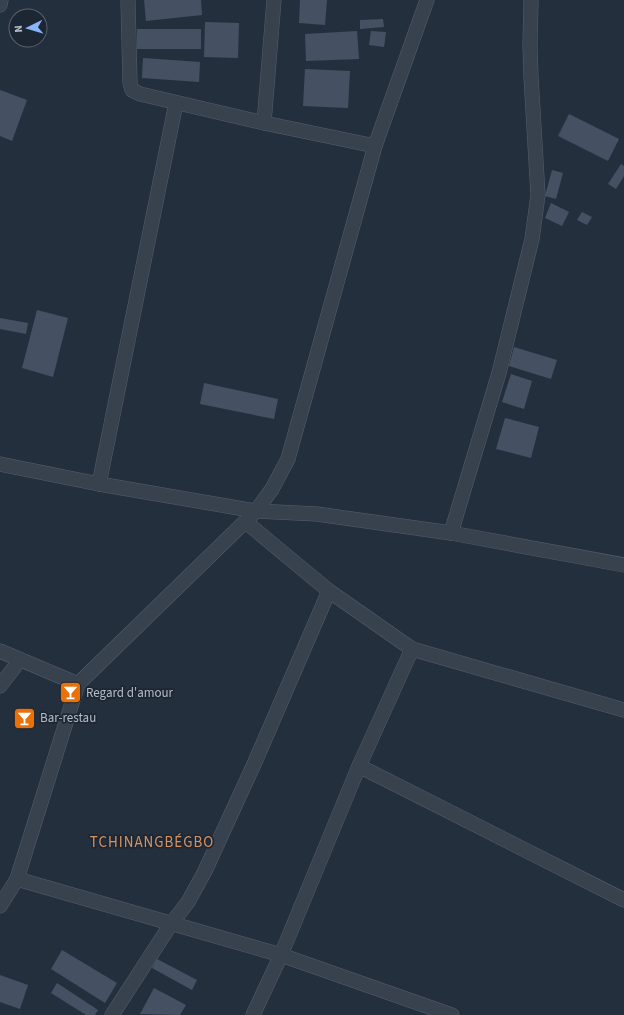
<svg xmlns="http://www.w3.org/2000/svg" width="624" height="1015" viewBox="0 0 624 1015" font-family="'Source Sans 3',sans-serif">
  <rect width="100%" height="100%" fill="#242f3e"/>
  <g fill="#455162">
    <polygon points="144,0 201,0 202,15 146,21"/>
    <polygon points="300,0 327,0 325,25 299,23"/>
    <polygon points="383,19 384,27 360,29 360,20"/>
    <polygon points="205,22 239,23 238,58 204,57"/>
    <rect x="137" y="29" width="64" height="20"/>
    <polygon points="357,31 359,59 306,61 305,34"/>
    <polygon points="371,31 386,32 384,47 369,45"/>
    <polygon points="143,58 200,62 199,82 142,78"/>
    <polygon points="305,69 350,71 348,108 303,106"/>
    <polygon points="0,90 27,100 12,141 0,136"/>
    <polygon points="569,114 619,139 608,161 558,136"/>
    <polygon points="621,164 624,166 624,176 616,189 608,184"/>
    <polygon points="552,170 563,173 556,199 545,196"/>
    <polygon points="551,203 569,212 562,226 545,218"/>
    <polygon points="582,212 592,217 587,225 577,220"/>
    <polygon points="37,310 68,318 53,377 22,368"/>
    <polygon points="0,318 28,323 26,334 0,329"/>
    <polygon points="514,347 557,360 551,379 509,366"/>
    <polygon points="511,374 532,381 524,409 502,402"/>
    <polygon points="204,383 278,399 274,419 200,404"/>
    <polygon points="505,418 539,427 531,458 496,449"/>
    <polygon points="62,950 117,983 105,1003 51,969"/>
    <polygon points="157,959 197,980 192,990 152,968"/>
    <polygon points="0,975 28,985 20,1009 0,1002"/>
    <polygon points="57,983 98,1010 95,1015 86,1015 51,993"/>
    <polygon points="154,988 186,1005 180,1015 140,1014"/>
  </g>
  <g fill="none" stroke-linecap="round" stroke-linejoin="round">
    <defs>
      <g id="minor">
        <polyline points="128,0 130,83 132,90 140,94 264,123 375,146"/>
        <polyline points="0,5 1,0"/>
        <polyline points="264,123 274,0"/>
        <polyline points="0,464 99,484 256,511 317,514 451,533 624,565"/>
        <polyline points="99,484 176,103"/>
        <polyline points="246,522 329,591 412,649 624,710"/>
        <polyline points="451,533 499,373 532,239 538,195 531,77 530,46 531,0"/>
        <polyline points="0,651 78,684"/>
        <polyline points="0,686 20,660"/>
        <polyline points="359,766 624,900"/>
        <polyline points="17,879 281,955 452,1015"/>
        <polyline points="0,906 17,879 78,684 256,511 272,489 288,459 375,146 427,0"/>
        <polyline points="112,1015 171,924 188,902 205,871 255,762 329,591"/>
        <polyline points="253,1015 281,955 359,766 412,649"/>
      </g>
    </defs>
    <use href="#minor" stroke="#565f6c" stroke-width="15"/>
    <use href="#minor" stroke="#38414e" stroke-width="14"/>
  </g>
  <defs>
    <symbol id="bar-square" viewBox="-11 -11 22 22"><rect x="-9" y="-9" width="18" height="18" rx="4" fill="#e8710a" stroke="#1d2633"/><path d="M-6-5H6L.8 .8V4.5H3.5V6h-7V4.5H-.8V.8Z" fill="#fff"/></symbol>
  </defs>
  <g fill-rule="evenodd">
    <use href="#bar-square" x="58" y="680" width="25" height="25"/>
    <use href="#bar-square" x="12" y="706" width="25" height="25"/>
  </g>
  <g text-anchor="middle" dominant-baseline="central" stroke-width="3.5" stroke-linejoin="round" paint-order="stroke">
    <g font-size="13" fill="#b4bcc9" stroke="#1d2633" text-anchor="start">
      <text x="86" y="693">Regard d'amour</text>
      <text x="40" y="718">Bar-restau</text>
    </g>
    <g font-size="15" letter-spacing="1" fill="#d59563" stroke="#1d2633">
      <text x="152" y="842">TCHINANGBÉGBO</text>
    </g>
  </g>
  <g transform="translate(28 28) rotate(265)"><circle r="19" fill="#1d2633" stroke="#59626f"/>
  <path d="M0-3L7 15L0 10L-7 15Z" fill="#8ab4f8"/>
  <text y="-6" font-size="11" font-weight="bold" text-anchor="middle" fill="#b4bcc9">N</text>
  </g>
</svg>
